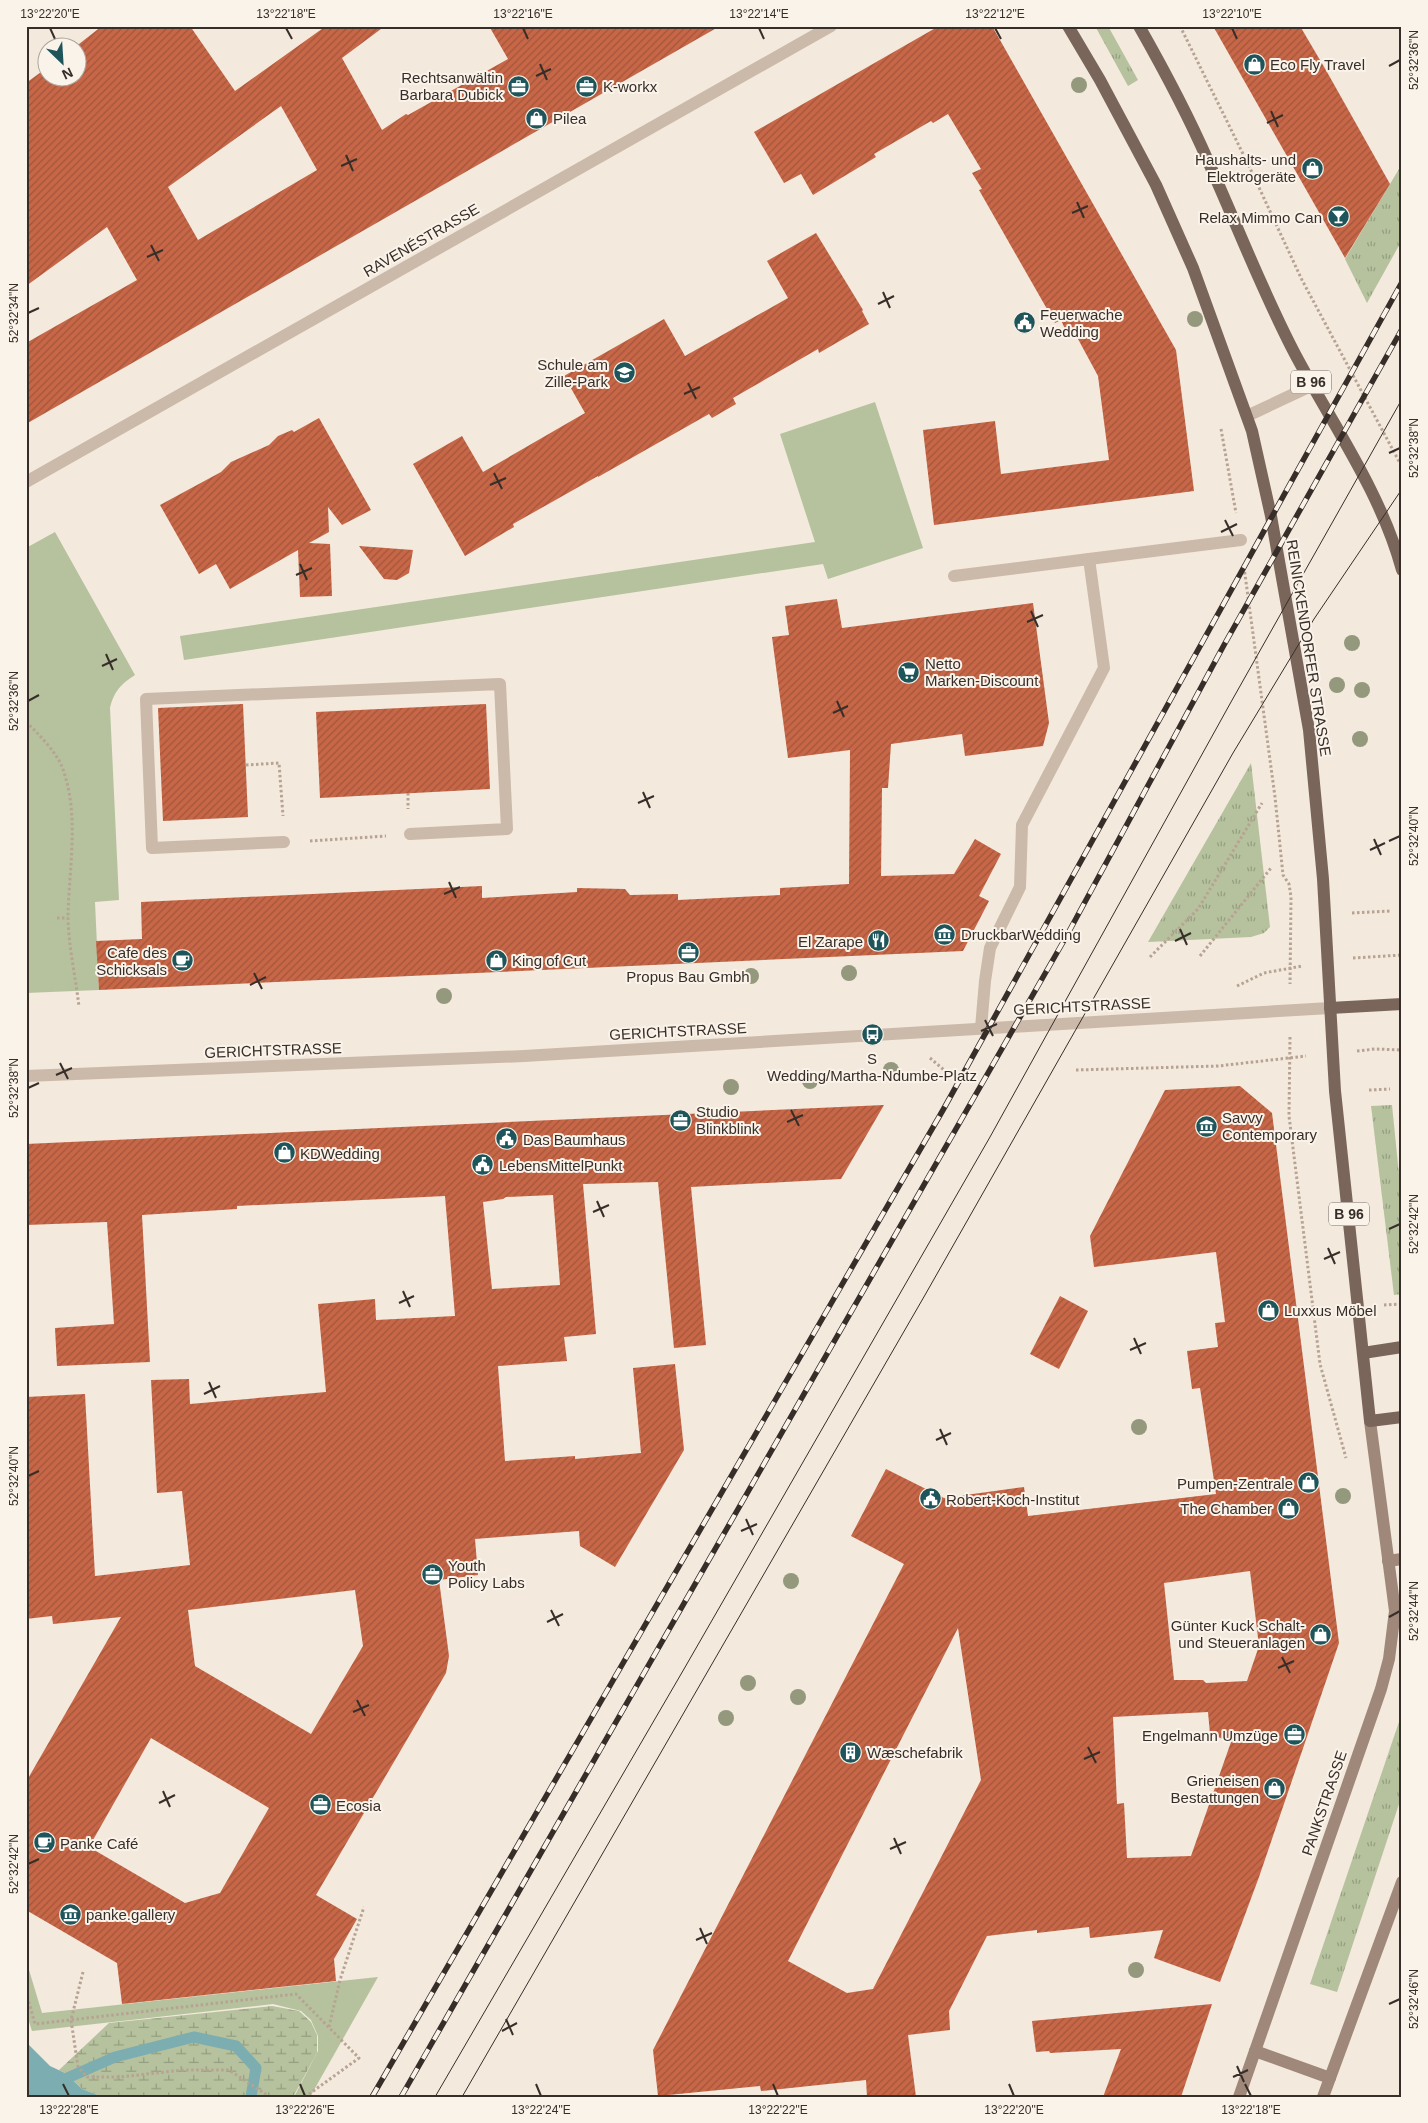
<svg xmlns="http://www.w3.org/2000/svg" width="1428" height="2123" viewBox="0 0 1428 2123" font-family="Arial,sans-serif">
  <defs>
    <pattern id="grass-tufts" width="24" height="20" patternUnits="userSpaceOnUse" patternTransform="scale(1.25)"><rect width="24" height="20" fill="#b5c29d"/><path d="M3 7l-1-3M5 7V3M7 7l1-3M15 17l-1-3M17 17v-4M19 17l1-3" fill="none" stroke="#949e80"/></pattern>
    <pattern id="wetland-marsh" width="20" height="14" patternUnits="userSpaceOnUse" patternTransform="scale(1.25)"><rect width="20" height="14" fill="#b5c29d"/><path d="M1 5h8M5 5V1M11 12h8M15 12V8" fill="none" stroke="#949e80"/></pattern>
    <pattern id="building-hatch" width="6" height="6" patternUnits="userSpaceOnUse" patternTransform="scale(1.25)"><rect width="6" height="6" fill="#c76747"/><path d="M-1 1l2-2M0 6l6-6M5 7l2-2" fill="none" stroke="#a3553b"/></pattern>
  </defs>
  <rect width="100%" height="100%" fill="#f3e9dd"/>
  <g fill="url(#grass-tufts)">
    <polygon points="1095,26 1108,26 1138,80 1128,86"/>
    <polygon points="1402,164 1402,240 1367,303 1345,259"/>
    <polygon points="1251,763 1270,927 1264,933 1251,937 1148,942"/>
    <polygon points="1392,1105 1402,1204 1402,1294 1394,1295 1371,1106"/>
    <polygon points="1402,1713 1402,1795 1337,1992 1310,1984"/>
  </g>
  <polygon fill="url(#wetland-marsh)" points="272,2006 299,2011 311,2022 317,2035 317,2053 293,2097 103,2097 82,2089 65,2073 59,2070 109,2023"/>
  <g fill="#b5c29d">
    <polygon points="875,402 923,548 828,579 823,564 184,660 180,636 815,542 780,434"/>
    <path d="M55 532 135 675C121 684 114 691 110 708L119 900 95 902 99 990 26 993V548Z"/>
    <polygon points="26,1960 42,2013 378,1977 310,2097 294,2097 318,2051 318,2036 311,2020 301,2011 273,2004 32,2031 26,2012"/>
  </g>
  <polygon fill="#7cadb0" points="26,2042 50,2066 65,2073 82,2089 103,2097 26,2097"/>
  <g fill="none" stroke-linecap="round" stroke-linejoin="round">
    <polyline stroke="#7cadb0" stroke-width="11" points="56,2083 115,2057 194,2037 236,2046 256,2068 251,2097"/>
  </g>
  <g fill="url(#building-hatch)" fill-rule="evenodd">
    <path d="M102 26H190L235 91 326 26H385L342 58 382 130 406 114 408 115 508 59 489 26H720L26 424V343L137 280 107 227 26 286V83L48 67V78H78V48H74ZM281 106 317 170 198 240 168 187Z"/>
    <polygon points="939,26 992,26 1176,350 1194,491 934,525 923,430 995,421 1001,474 1109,460 1098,376 1071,326 1065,329 1061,320 1055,323 979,190 982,189 972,173 981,169 948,114 933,123 931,121 874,154 876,157 813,195 801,174 784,183 754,132"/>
    <polygon points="1213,26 1300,26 1327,72 1390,184 1345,258"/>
    <polygon points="816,233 863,310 862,311 869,324 819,353 818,349 733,398 736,404 712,418 709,414 598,477 598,476 513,524 514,527 465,556 413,464 462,436 483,472 585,413 564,376 624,342 664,319 685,356 788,298 767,261"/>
    <polygon points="319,418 371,510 342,525 328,507 329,532 309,543 330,544 332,596 300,597 298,550 230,589 216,564 199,574 160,505 221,472 231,462 269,445 278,436 292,430 294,432"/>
    <polygon points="359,546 413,550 409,573 397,580 384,579"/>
    <polygon points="837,599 842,628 1033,603 1049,723 1043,746 965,756 962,734 891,744 888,788 882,788 881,876 954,874 975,839 1001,854 979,896 989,901 963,951 99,990 96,941 142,939 141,902 482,886 482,898 577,892 577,888 625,889 630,895 678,894 678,900 780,895 780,888 849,884 850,750 788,758 772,637 789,635 785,606"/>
    <polygon points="243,704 248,817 163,821 158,708"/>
    <polygon points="486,704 490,789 320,798 316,712"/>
    <path d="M1240 1086 1272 1113 1339 1643 1259 1877 1220 1982 1154 1958 1163 1930 1090 1938 1089 1927 1037 1933V1930L987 1936 949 2011 950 2030 908 2035 916 2097H867L866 2080 761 2091 760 2086 658 2096 653 2050 904 1564 851 1536 886 1469 944 1498 1024 1487 1028 1516 1216 1494 1200 1388 1192 1389 1187 1351 1218 1347 1215 1323 1225 1322 1216 1252 1094 1267 1090 1236 1165 1090ZM1250 1571 1259 1646 1247 1681 1206 1683 1203 1680H1174L1164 1583ZM958 1628 981 1780 873 1989 847 1993 788 1961ZM1208 1712 1210 1734 1231 1742 1191 1856 1127 1858 1124 1803 1117 1804 1113 1717Z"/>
    <path d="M884 1105 841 1179 691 1187 706 1345 674 1348 658 1182 583 1184 596 1334 564 1337 567 1361 498 1366 505 1461 575 1456V1459L641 1453 633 1368 675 1364 684 1450 615 1567 580 1546 579 1531 475 1539 478 1575 439 1580 449 1656 446 1673 316 1895 357 1919 334 1959 336 1981 122 2004 117 1963 26 1910V1782L121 1617 53 1624 52 1616 26 1619V1397L85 1394 95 1576 190 1565 182 1491 157 1493 151 1380 189 1379 190 1404 326 1392 318 1304 375 1299 376 1320 455 1316 445 1196 237 1206V1209L142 1215 150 1362 57 1366 55 1328 114 1324 107 1222 26 1225V1144ZM553 1195 560 1285 492 1289 483 1202 503 1199 506 1197ZM355 1590 363 1646 311 1734 195 1666 188 1610ZM151 1738 269 1808 220 1893 185 1903 89 1847Z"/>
    <polygon points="1060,1296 1088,1311 1059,1369 1030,1354"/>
    <polygon points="1212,2004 1181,2097 1103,2097 1121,2049 1050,2053 1049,2051 1036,2052 1032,2021"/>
  </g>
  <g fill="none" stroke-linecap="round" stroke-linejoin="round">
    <g stroke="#b7a393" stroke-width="3" stroke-dasharray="2.5 2.5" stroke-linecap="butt">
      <polyline points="1180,26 1249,166 1302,280 1402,467"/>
      <polyline points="1221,429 1236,513"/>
      <polyline points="1244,567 1275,797 1283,875 1289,884 1291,897 1290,984"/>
      <path d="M26 722C37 732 57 753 62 767 80 813 69 867 68 916 68 944 76 979 79 1007"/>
      <polyline points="246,765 279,763 283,816"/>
      <polyline points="408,793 408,809"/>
      <polyline points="310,841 386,836"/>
      <polyline points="1352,913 1391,911"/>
      <polyline points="57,918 68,918"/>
      <polyline points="1200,956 1271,868"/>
      <polyline points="1150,957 1198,909 1262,803"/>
      <polyline points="1353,958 1402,955"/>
      <polyline points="1237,986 1264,973 1302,966"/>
      <polyline points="1290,1037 1289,1116 1320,1364 1346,1458"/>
      <polyline points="1357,1051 1375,1049 1402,1050"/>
      <polyline points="930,1058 951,1076"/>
      <polyline points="1076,1070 1218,1066 1306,1056"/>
      <polyline points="1369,1090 1390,1089"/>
      <polyline points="1384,1305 1402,1304"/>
      <polyline points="1314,1313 1333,1311"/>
      <polyline points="83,1972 71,2020 78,2067 87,2077 120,2077 183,2070 229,2070 270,2097"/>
      <polyline points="26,1992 35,2024 296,1994 359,2058 305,2097"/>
      <polyline points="329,2027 340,1980 364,1907"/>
    </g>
    <g stroke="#cbb9a9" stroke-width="12">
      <polyline points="1247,416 1313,385"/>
      <polyline points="954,576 1089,559"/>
      <polyline points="284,842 152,848 146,699 500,684 507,829 410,834"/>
      <polyline points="981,1028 985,981 990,948 1020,887 1022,825 1104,668 1089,559 1241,540"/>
    </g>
    <g stroke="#cbb9a9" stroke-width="12">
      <polyline points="26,482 831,26"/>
      <polyline points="26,1076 524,1056 1330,1008"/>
    </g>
    <g stroke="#9f887a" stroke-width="12">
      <polyline points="1388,1561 1402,1559"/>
      <polyline points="1255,2051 1330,2078"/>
      <polyline points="1239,2097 1381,1689 1389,1659 1395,1611 1370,1421"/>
      <polyline points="1323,2097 1402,1882"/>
    </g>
    <g stroke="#7a655a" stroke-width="12">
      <polyline points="1068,26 1100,80 1156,185 1193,268 1252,431 1271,516 1309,730 1323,879 1335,1091 1370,1421 1402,1417"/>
      <path d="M1139 26C1164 70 1188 115 1208 161 1237 225 1262 291 1295 354 1332 424 1381 492 1402 570"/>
      <polyline points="1330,1008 1402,1004"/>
      <polyline points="1363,1353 1402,1347"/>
    </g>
    <g stroke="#382e29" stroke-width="1">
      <polyline points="435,2097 684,1669 990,1137 1231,702 1402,399"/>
      <polyline points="462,2097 925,1295 1233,753 1314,619 1402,489"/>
    </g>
    <defs>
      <g id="rail">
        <polyline points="372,2097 943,1110 1402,282"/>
        <polyline points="401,2097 1066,937 1224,645 1402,329"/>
      </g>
    </defs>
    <use href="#rail" stroke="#382e29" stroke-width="5.5"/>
    <use href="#rail" stroke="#faf3ea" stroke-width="4" stroke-dasharray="11" stroke-linecap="butt"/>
  </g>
  <g fill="#94987c">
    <circle cx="1079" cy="85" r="8"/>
    <circle cx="1195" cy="319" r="8"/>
    <circle cx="1352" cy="643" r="8"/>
    <circle cx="1337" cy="685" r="8"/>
    <circle cx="1362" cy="690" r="8"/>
    <circle cx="1360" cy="739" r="8"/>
    <circle cx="849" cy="973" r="8"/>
    <circle cx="751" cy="976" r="8"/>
    <circle cx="444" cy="996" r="8"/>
    <circle cx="891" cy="1070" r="8"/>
    <circle cx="810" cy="1081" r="8"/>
    <circle cx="731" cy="1087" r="8"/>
    <circle cx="1139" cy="1427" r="8"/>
    <circle cx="1343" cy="1496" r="8"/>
    <circle cx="791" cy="1581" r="8"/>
    <circle cx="748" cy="1683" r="8"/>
    <circle cx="798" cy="1697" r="8"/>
    <circle cx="726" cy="1718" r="8"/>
    <circle cx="1136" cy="1970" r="8"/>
  </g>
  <path fill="none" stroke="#382e29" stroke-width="2" d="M50 28 55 39M286 28 292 39M523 28 528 39M759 28 764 39M995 28 1001 39M1232 28 1237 39M540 64 547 80M1389 66 1400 60M536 76 551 69M1271 111 1278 127M1267 123 1283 115M346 155 353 171M341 166 357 159M1077 202 1084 218M1072 213 1088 206M151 245 159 261M147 257 163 250M883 292 890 308M878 304 894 296M28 313 39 308M688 383 696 399M684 394 700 387M1389 453 1400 448M494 473 502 489M490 485 506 478M1225 520 1233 536M1221 532 1237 524M300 564 307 580M296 575 312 568M1031 611 1038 627M1027 622 1043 615M106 654 113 670M102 666 117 659M28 701 39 695M837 701 844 717M833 713 848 706M643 792 650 808M638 803 654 796M1374 839 1381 855M1389 841 1400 836M1370 850 1385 843M449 882 456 898M444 894 460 887M1180 929 1187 945M1175 941 1191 933M254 973 262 989M250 985 266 977M985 1020 993 1036M981 1031 997 1024M60 1063 68 1079M56 1075 72 1068M28 1088 39 1083M791 1110 799 1126M787 1122 803 1115M597 1201 604 1217M593 1212 609 1205M1389 1229 1400 1224M1328 1248 1335 1264M1324 1259 1340 1252M403 1291 410 1307M399 1303 414 1296M1134 1338 1141 1354M1130 1350 1146 1343M209 1382 216 1398M204 1394 220 1386M940 1429 947 1445M936 1440 951 1433M28 1476 39 1471M746 1519 753 1535M741 1531 757 1524M551 1610 559 1626M1389 1617 1400 1611M547 1622 563 1614M1282 1657 1290 1673M1278 1668 1294 1661M357 1700 365 1716M353 1712 369 1705M1088 1747 1096 1763M1084 1759 1100 1752M163 1791 170 1807M159 1803 175 1795M894 1838 901 1854M890 1849 906 1842M28 1864 39 1859M700 1928 707 1944M696 1940 712 1933M1389 2004 1400 1999M506 2019 513 2035M502 2031 517 2023M1237 2066 1244 2082M1233 2077 1248 2070M63 2084 69 2096M300 2084 305 2096M536 2084 541 2096M773 2084 778 2096M1009 2084 1014 2096M1245 2084 1251 2096"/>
  <defs>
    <symbol id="shop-disc" viewBox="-11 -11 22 22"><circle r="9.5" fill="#1e555a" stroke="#faf3ea"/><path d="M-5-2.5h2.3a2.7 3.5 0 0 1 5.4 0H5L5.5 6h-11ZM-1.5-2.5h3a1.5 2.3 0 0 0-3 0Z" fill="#fff"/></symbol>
    <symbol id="office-disc" viewBox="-11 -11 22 22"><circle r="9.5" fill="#1e555a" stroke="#faf3ea"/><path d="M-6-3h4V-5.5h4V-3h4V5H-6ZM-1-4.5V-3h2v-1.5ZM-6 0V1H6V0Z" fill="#fff"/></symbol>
    <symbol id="bar-disc" viewBox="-11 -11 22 22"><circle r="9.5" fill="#1e555a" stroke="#faf3ea"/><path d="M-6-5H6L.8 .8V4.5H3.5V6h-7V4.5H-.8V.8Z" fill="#fff"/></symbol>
    <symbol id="civic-disc" viewBox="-11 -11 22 22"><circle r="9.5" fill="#1e555a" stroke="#faf3ea"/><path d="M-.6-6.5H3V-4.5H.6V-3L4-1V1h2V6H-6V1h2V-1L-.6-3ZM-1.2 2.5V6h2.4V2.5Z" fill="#fff"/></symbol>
    <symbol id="school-disc" viewBox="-11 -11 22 22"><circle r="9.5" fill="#1e555a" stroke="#faf3ea"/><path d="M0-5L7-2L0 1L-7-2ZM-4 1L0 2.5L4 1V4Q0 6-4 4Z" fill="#fff"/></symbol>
    <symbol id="supermarket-disc" viewBox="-11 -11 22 22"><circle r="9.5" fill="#1e555a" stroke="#faf3ea"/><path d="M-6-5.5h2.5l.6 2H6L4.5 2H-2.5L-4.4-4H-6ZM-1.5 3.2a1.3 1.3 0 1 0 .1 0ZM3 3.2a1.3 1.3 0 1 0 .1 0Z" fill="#fff"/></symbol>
    <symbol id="museum-disc" viewBox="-11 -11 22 22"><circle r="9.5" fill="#1e555a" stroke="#faf3ea"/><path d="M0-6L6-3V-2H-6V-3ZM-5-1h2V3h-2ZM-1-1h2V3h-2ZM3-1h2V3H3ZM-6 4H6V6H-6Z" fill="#fff"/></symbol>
    <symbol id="restaurant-disc" viewBox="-11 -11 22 22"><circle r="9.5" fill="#1e555a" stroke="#faf3ea"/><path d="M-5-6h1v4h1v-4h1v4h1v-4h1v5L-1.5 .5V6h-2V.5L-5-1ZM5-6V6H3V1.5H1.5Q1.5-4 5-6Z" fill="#fff"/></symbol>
    <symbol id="cafe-disc" viewBox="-11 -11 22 22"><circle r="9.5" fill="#1e555a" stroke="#faf3ea"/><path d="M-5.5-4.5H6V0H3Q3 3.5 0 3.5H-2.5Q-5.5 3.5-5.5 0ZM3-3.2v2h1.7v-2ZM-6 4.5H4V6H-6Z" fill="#fff"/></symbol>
    <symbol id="bus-disc" viewBox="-11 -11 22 22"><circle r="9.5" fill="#1e555a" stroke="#faf3ea"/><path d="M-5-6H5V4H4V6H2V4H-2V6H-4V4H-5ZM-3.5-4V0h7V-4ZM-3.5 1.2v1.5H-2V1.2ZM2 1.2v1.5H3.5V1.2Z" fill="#fff"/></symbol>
    <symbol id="building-disc" viewBox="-11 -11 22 22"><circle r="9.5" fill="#1e555a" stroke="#faf3ea"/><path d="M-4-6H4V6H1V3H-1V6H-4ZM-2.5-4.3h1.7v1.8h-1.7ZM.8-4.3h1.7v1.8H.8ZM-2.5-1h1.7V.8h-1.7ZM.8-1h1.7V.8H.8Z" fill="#fff"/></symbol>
  </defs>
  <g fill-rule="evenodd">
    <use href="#shop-disc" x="1242" y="52" width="25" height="25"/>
    <use href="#office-disc" x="506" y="74" width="25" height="25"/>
    <use href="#office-disc" x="574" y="74" width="25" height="25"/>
    <use href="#shop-disc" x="524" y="106" width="25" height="25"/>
    <use href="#shop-disc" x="1300" y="156" width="25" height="25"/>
    <use href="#bar-disc" x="1326" y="204" width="25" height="25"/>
    <use href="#civic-disc" x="1012" y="310" width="25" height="25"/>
    <use href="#school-disc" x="612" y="360" width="25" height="25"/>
    <use href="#supermarket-disc" x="896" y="660" width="25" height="25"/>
    <use href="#museum-disc" x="932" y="922" width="25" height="25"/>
    <use href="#restaurant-disc" x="866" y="928" width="25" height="25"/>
    <use href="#office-disc" x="676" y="940" width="25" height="25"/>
    <use href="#shop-disc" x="484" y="948" width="25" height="25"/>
    <use href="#cafe-disc" x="170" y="948" width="25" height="25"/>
    <use href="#bus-disc" x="860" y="1022" width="25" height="25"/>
    <use href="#office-disc" x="668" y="1108" width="25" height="25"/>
    <use href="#museum-disc" x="1194" y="1114" width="25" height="25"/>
    <use href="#civic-disc" x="494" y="1126" width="25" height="25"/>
    <use href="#shop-disc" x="272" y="1140" width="25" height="25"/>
    <use href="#civic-disc" x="470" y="1152" width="25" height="25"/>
    <use href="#shop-disc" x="1256" y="1298" width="25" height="25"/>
    <use href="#shop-disc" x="1296" y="1470" width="25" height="25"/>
    <use href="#civic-disc" x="918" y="1486" width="25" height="25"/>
    <use href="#shop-disc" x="1276" y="1496" width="25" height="25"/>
    <use href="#office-disc" x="420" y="1562" width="25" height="25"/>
    <use href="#shop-disc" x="1308" y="1622" width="25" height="25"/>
    <use href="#office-disc" x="1282" y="1722" width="25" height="25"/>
    <use href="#building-disc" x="838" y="1740" width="25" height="25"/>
    <use href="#shop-disc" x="1262" y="1776" width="25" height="25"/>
    <use href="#office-disc" x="308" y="1792" width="25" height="25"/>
    <use href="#cafe-disc" x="32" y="1830" width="25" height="25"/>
    <use href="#museum-disc" x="58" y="1902" width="25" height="25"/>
  </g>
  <g text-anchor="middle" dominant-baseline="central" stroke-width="4" stroke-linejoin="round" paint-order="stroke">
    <g fill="#faf3ea" stroke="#726963" stroke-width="1">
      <rect x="1291" y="370.5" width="40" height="23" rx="4"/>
      <rect x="1329" y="1202.5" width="40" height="23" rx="4"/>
    </g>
    <g font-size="14" font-weight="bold" fill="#382e29">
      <text x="1311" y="382">B 96</text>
      <text x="1349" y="1214">B 96</text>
    </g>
    <g font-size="15" fill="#382e29" stroke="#faf3ea" text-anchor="start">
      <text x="1270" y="64">Eco Fly Travel</text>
      <text x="503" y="77" text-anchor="end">Rechtsanwältin<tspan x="503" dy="17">Barbara Dubick</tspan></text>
      <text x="603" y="86">K-workx</text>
      <text x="553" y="118">Pilea</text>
      <text x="1296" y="159" text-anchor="end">Haushalts- und<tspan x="1296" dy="17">Elektrogeräte</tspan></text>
      <text x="1322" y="217" text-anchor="end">Relax Mimmo Can</text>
      <text x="1040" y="314">Feuerwache<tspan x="1040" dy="17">Wedding</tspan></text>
      <text x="608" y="364" text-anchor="end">Schule am<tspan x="608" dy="17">Zille-Park</tspan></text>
      <text x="925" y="663">Netto<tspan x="925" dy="17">Marken-Discount</tspan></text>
      <text x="961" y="934">DruckbarWedding</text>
      <text x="863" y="941" text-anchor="end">El Zarape</text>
      <text x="167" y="952" text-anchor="end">Cafe des<tspan x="167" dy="17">Schicksals</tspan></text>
      <text x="512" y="960">King of Cut</text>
      <text x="688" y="976" text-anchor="middle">Propus Bau Gmbh</text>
      <text x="872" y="1058" text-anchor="middle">S<tspan x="872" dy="17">Wedding/Martha-Ndumbe-Platz</tspan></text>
      <text x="696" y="1111">Studio<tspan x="696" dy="17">Blinkblink</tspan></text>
      <text x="1222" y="1117">Savvy<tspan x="1222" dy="17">Contemporary</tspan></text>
      <text x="523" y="1139">Das Baumhaus</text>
      <text x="300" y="1153">KDWedding</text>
      <text x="499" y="1165">LebensMittelPunkt</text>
      <text x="1284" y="1310">Luxxus Möbel</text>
      <text x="1293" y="1483" text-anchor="end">Pumpen-Zentrale</text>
      <text x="946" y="1499">Robert-Koch-Institut</text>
      <text x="1272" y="1508" text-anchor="end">The Chamber</text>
      <text x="448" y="1565">Youth<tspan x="448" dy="17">Policy Labs</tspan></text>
      <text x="1305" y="1625" text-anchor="end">Günter Kuck Schalt-<tspan x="1305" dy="17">und Steueranlagen</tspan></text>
      <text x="1278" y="1735" text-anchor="end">Engelmann Umzüge</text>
      <text x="867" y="1752">Wæschefabrik</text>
      <text x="1259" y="1780" text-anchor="end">Grieneisen<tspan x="1259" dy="17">Bestattungen</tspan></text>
      <text x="336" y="1805">Ecosia</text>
      <text x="60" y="1843">Panke Café</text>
      <text x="86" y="1914">panke.gallery</text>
    </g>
    <g font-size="15" fill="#382e29" stroke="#faf3ea">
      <text transform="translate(421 240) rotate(-30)">RAVENÉSTRASSE</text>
      <text transform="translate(1309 648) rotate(81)">REINICKENDORFER STRASSE</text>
      <text transform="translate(1082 1006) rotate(-3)">GERICHTSTRASSE</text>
      <text transform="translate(678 1031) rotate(-3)">GERICHTSTRASSE</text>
      <text transform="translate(273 1050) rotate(-2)">GERICHTSTRASSE</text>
      <text transform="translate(1324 1803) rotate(-71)">PANKSTRASSE</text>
    </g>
  </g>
  <rect width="1428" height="2123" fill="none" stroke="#faf3ea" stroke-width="55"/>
  <g transform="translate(62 62) rotate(155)"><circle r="24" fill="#faf3ea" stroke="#aca49d"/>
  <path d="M0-4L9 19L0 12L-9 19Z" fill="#1e555a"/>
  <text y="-8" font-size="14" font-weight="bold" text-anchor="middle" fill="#382e29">N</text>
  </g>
  <rect x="28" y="28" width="1372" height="2068" fill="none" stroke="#382e29" stroke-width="2"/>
  <g font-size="12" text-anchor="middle" fill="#382e29">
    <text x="50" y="18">13°22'20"E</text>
    <text x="286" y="18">13°22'18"E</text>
    <text x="523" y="18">13°22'16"E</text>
    <text x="759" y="18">13°22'14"E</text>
    <text x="995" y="18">13°22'12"E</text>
    <text x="1232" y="18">13°22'10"E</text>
    <text transform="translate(1414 60) rotate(-90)" y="4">52°32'36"N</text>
    <text transform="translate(14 313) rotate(-90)" y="4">52°32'34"N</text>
    <text transform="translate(1414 448) rotate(-90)" y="4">52°32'38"N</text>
    <text transform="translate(14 701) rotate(-90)" y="4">52°32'36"N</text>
    <text transform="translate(1414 836) rotate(-90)" y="4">52°32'40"N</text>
    <text transform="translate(14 1088) rotate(-90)" y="4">52°32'38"N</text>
    <text transform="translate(1414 1224) rotate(-90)" y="4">52°32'42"N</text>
    <text transform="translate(14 1476) rotate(-90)" y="4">52°32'40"N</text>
    <text transform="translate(1414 1611) rotate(-90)" y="4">52°32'44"N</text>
    <text transform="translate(14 1864) rotate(-90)" y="4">52°32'42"N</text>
    <text transform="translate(1414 1999) rotate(-90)" y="4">52°32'46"N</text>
    <text x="69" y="2114">13°22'28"E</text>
    <text x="305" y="2114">13°22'26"E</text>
    <text x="541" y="2114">13°22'24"E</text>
    <text x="778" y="2114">13°22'22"E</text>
    <text x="1014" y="2114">13°22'20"E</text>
    <text x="1251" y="2114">13°22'18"E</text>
  </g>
</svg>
